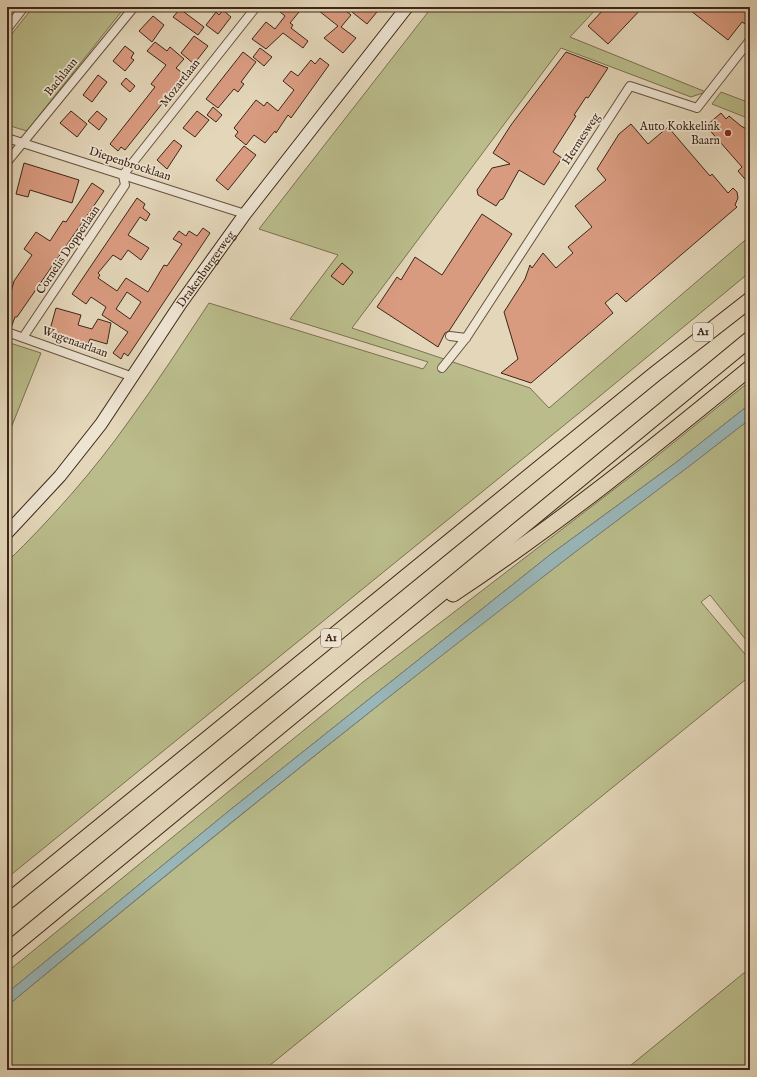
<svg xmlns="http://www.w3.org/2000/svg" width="757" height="1077" viewBox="0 0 757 1077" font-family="'IM FELL English',serif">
  <rect width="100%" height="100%" fill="#e3d6b9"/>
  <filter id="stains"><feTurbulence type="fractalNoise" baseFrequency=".005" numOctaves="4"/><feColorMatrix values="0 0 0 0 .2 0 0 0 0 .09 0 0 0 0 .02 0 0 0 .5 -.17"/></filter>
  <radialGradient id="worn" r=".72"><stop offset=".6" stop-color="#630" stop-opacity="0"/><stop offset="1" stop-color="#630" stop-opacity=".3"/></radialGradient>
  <g fill="#babc8b" stroke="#7c7150">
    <polygon points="33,7 125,7 27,131 7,125 7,40"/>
    <path d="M432 7H598L570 37 706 92 691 97 561 48 352 328 530 388 549 408 750 236V272L589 405 7 878V562C51 519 93 472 129 421 157 383 183 342 209 303L423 369 428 362 290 319 338 255 259 229Z"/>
    <polygon points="721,92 750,103 750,119 712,104"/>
    <polygon points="7,342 41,353 7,438"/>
    <polygon points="750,381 750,404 674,464 551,554 230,810 7,993 7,972 363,682 647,464"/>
    <path d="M750 419V645L710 595 701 602 750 660V676L264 1070H7V1006C175 867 344 731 515 598 593 537 673 480 750 419Z"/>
    <polygon points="750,968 750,1070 625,1070"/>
  </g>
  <path fill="#99b7ba" stroke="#757d78" d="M750 404V419C672 481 590 539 512 601 341 733 173 868 7 1006V993L230 810 551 554 674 464Z"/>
  <g fill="#d99b80" stroke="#3e2616" fill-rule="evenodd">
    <polygon points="274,7 303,7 290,23 293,25 291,28 308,41 303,48 283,33 266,49 252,39 266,22 275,29 285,16"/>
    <polygon points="314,7 341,7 351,15 341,27 356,38 343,53 324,38 338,26"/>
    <polygon points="356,7 381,7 367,24 352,12"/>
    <polygon points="606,7 643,7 608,44 588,26"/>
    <polygon points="686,7 750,7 750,21 747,25 742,22 728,40"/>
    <polygon points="180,9 204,27 198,35 173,17"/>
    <polygon points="223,10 231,17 218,34 206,25 216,12 219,15"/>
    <polygon points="153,16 164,25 152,42 139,31"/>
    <polygon points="194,36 208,46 194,64 181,53"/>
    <polygon points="155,42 167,51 170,47 184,59 176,68 185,75 125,150 121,147 118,151 110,144 155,87 151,84 166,65 147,51"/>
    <polygon points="125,46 134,53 131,58 134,60 125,71 113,61"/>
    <polygon points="260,48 272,57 264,66 253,57"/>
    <polygon points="243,52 256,62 241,82 244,84 238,92 234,89 218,108 206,99"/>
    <polygon points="566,52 608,68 588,98 586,97 574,115 576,116 553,152 562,158 544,185 519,170 503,199 500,200 496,206 478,195 477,190 492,168 510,164 493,153 511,125"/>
    <polygon points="320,58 329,65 291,118 288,115 276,133 275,131 265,143 254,135 246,145 235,136 238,132 234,128 256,100 264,106 267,102 278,111 294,90 283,81 291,71 298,76 311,60 315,64"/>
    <polygon points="98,75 107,82 92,102 83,95"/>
    <polygon points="126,78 135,86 130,92 121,84"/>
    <polygon points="213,107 222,115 216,122 207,115"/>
    <polygon points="71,111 87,124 77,137 60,123"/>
    <polygon points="97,111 107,119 99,130 88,121"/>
    <polygon points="197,111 209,120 195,137 183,128"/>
    <polygon points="721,113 726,119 729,116 741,126 750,131 750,185 738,171 742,167 706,126"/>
    <polygon points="631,124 648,144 668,127 710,176 712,174 728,193 733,188 737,192 738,198 735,205 737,207 626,302 617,293 605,303 613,313 531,383 501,373 518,359 504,312 525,279 530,265 532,268 543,253 556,268 573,253 568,247 592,227 575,206 606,180 597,169 619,134"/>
    <polygon points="174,140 182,146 167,169 157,160"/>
    <polygon points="244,146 256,155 228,190 216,180"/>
    <polygon points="24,163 79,180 72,203 30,190 28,197 16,194"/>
    <polygon points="92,183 104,191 17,317 15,317 11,328 7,327 7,306 14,281 32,255 24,249 36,232 50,241 63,221 66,222"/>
    <path d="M137 198 145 204 143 208 150 214 146 221 140 217 128 235 149 248 141 260 128 250 121 260 113 255 98 273 100 275 98 278 117 291 126 278 148 292 164 265 167 266 182 244 173 239 179 231 186 236 189 231 197 236 203 228 210 233 128 356 124 353 121 359 113 353 128 332 102 315 106 307 91 297 86 304 72 294ZM127 292 141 302 130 319 116 309Z"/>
    <polygon points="482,214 512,234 449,331 445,333 438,347 377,307 397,277 401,280 415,257 442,275"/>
    <polygon points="342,263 353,272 343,285 331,276"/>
    <polygon points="56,308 81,315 78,325 92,329 98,319 111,323 107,344 90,339 88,344 49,333"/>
  </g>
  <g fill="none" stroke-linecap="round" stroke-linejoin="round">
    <defs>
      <g id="minor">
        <polyline points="7,29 24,7"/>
        <polyline points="7,138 245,214"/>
        <polyline points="7,162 134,7"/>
        <polyline points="7,332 133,377"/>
        <polyline points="24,336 125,185 123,175 256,7"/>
        <polyline points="450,336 466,338"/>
        <polyline points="442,368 466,338 630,86 697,108 750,40"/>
      </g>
      <g id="secondary">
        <path id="s1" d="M7 533 60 476 101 424 181 303 245 214 407 7"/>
      </g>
      <g id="motorway">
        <path d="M453 594C557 525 654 447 750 368"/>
        <polyline points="7,902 655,374 750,300"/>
        <polyline points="7,951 750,339"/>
      </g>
    </defs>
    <use href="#minor" stroke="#67523f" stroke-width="10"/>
    <use href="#secondary" stroke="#3e2616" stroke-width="14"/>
    <use href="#motorway" stroke="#3e2616" stroke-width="17"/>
    <use href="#minor" stroke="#ede4d2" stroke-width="8"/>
    <use href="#secondary" stroke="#ede4d2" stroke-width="12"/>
    <use href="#motorway" stroke="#e3d6b9" stroke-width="15"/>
  </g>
  <circle fill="#8f2418" stroke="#ede4d2" stroke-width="1.5" cx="728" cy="133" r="4"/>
  <g text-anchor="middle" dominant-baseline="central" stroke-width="3.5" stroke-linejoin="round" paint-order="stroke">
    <g fill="#ede4d2" stroke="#725f4e" stroke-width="1">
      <rect x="693" y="323" width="20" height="18" rx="3"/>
      <rect x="321" y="629" width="20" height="18" rx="3"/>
    </g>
    <g font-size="11" font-weight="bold" fill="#3e2616">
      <text x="703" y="332">A1</text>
      <text x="331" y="638">A1</text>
    </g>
    <g font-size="12" fill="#3e2616" stroke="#ede4d2">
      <text transform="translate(61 77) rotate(-51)">Bachlaan</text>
      <text transform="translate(180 83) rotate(-52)">Mozartlaan</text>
      <text transform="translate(581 139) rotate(-57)">Hermesweg</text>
      <text transform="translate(130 164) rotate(18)">Diepenbrocklaan</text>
      <text transform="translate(68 250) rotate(-56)">Cornelis Dopperlaan</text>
      <text stroke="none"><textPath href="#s1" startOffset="331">Drakenburgerweg</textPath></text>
      <text transform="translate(75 342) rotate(20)">Wagenaarlaan</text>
    </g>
    <g font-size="12" fill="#3e2616" stroke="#ede4d2" text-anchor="end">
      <text x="720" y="126">Auto Kokkelink<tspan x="720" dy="14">Baarn</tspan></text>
    </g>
  </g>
  <rect width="757" height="1077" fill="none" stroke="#e3d6b9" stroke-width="24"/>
  <rect x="8" y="8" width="741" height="1061" fill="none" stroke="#3e2616" stroke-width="2"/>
  <rect x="12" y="12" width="733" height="1053" fill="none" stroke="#3e2616"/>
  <rect width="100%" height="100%" filter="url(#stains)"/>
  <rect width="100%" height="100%" fill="url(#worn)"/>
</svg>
